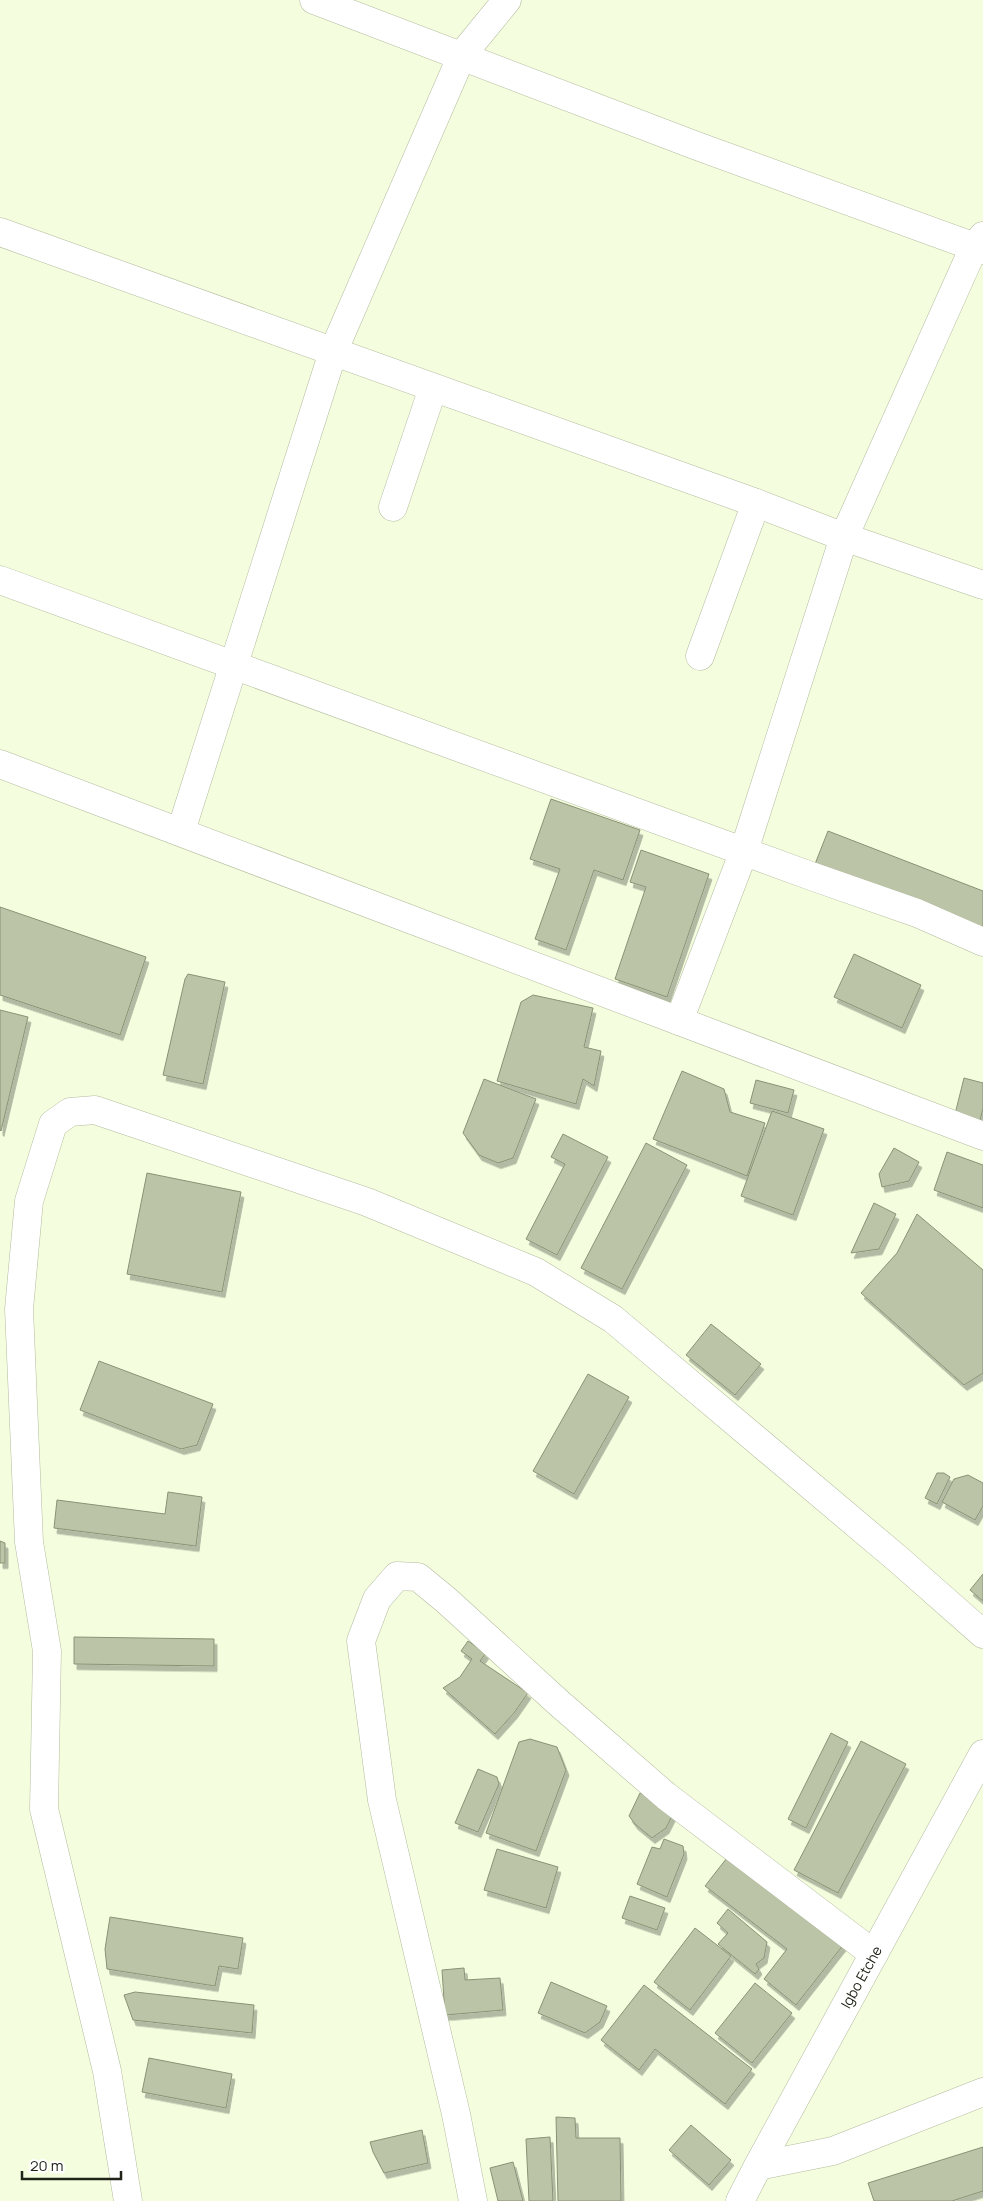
<svg xmlns="http://www.w3.org/2000/svg" width="983" height="2201" viewBox="0 0 983 2201" font-family="Manrope,sans-serif">
  <defs>
    <filter id="shadow"><feDropShadow dx="3" dy="5.5" stdDeviation="0" flood-color="#0004"/></filter>
  </defs>
  <rect width="100%" height="100%" fill="#f4fedf"/>
  <g fill="#bbc4a7" stroke="#8a9276" filter="url(#shadow)">
    <polygon points="551,799 640,830 623,880 594,870 566,950 535,939 560,869 530,859"/>
    <polygon points="828,831 983,891 983,928 815,864"/>
    <polygon points="641,850 709,874 667,997 615,979 646,887 630,882"/>
    <polygon points="0,907 146,957 120,1035 0,995"/>
    <polygon points="854,954 921,985 902,1028 834,997"/>
    <polygon points="188,974 225,982 203,1084 163,1075 185,979"/>
    <polygon points="533,995 593,1008 584,1047 601,1051 594,1086 583,1079 576,1104 497,1081 521,1002"/>
    <polygon points="0,1010 28,1017 1,1131 0,1130"/>
    <polygon points="682,1071 724,1089 730,1112 765,1123 747,1176 653,1139"/>
    <polygon points="964,1078 983,1083 983,1108 979,1125 954,1118"/>
    <polygon points="484,1079 536,1099 513,1158 498,1163 479,1155 463,1133"/>
    <polygon points="756,1080 794,1090 788,1113 750,1103"/>
    <polygon points="772,1111 824,1129 793,1215 741,1196"/>
    <polygon points="563,1134 608,1157 557,1255 526,1239 565,1164 551,1157"/>
    <polygon points="646,1143 687,1165 622,1289 581,1268"/>
    <polygon points="894,1148 919,1162 909,1181 882,1187 879,1174"/>
    <polygon points="947,1152 983,1165 983,1208 934,1190"/>
    <polygon points="147,1173 241,1192 222,1292 127,1274"/>
    <polygon points="874,1203 896,1214 879,1249 851,1253"/>
    <polygon points="917,1214 983,1270 983,1373 964,1385 861,1293 897,1253"/>
    <polygon points="711,1324 761,1364 735,1395 686,1355"/>
    <polygon points="99,1361 213,1404 197,1445 181,1449 80,1410"/>
    <polygon points="588,1374 629,1397 574,1494 533,1471"/>
    <polygon points="937,1473 944,1473 950,1477 937,1504 925,1498"/>
    <polygon points="968,1475 983,1483 983,1506 975,1520 942,1502 954,1479"/>
    <polygon points="168,1492 202,1497 196,1546 54,1528 57,1500 165,1514"/>
    <polygon points="0,1541 5,1543 5,1563 0,1563"/>
    <polygon points="983,1574 983,1601 970,1590"/>
    <polygon points="74,1637 214,1639 214,1666 74,1664"/>
    <polygon points="468,1641 486,1653 480,1661 528,1693 514,1713 495,1734 443,1688 460,1677 472,1659 461,1651"/>
    <polygon points="831,1733 848,1742 806,1828 788,1819"/>
    <polygon points="530,1739 557,1747 566,1770 536,1851 486,1833 519,1742"/>
    <polygon points="861,1741 906,1764 838,1893 794,1870"/>
    <polygon points="478,1769 497,1777 499,1784 478,1832 455,1823"/>
    <polygon points="640,1793 675,1810 666,1828 652,1838 635,1824 629,1816"/>
    <polygon points="664,1839 683,1846 684,1854 667,1897 637,1884 652,1847 660,1849"/>
    <polygon points="497,1849 558,1867 546,1908 484,1890"/>
    <polygon points="730,1854 844,1944 796,2005 764,1979 787,1949 705,1886"/>
    <polygon points="630,1896 665,1908 657,1930 622,1918"/>
    <polygon points="728,1909 767,1942 764,1958 756,1964 759,1969 755,1974 718,1944 728,1933 717,1923"/>
    <polygon points="110,1917 243,1938 238,1969 219,1966 215,1986 107,1969 105,1949"/>
    <polygon points="695,1928 731,1956 690,2010 654,1982"/>
    <polygon points="464,1968 465,1980 500,1978 503,2010 445,2015 442,1970"/>
    <polygon points="551,1982 607,2006 600,2022 585,2033 538,2013"/>
    <polygon points="755,1983 792,2013 752,2063 715,2033"/>
    <polygon points="644,1985 752,2069 725,2104 655,2049 639,2070 601,2040"/>
    <polygon points="135,1992 254,2005 252,2033 133,2020 124,1995"/>
    <polygon points="149,2058 232,2074 226,2108 142,2092"/>
    <polygon points="556,2117 575,2118 576,2138 620,2138 621,2201 558,2201"/>
    <polygon points="691,2125 731,2160 709,2185 669,2150"/>
    <polygon points="422,2130 428,2163 384,2173 373,2152 370,2142"/>
    <polygon points="550,2137 553,2201 529,2201 526,2139"/>
    <polygon points="983,2147 983,2191 952,2201 874,2201 868,2183"/>
    <polygon points="513,2162 523,2201 498,2201 490,2168"/>
  </g>
  <g fill="none" stroke-linecap="round" stroke-linejoin="round">
    <defs>
      <g id="minor">
        <polyline points="314,0 697,146 983,250"/>
        <polyline points="0,232 756,503 844,537 983,585"/>
        <polyline points="393,507 433,388"/>
        <polyline points="0,580 811,876 917,913 983,942"/>
        <polyline points="700,656 756,503"/>
        <polyline points="0,764 983,1136"/>
        <polyline points="181,831 333,352 462,55 507,0"/>
        <polyline points="679,1021 744,851 844,537 974,247 983,236"/>
        <polyline points="758,2166 833,2151 983,2092"/>
        <polyline points="128,2201 107,2071 44,1809 47,1651 29,1542 19,1309 29,1201 53,1124 70,1112 95,1110 367,1202 536,1272 613,1319 899,1560 983,1634"/>
        <polyline points="473,2201 456,2114 382,1800 361,1641 377,1599 397,1576 418,1577 446,1600 560,1704 666,1796 874,1954"/>
        <polyline points="740,2201 758,2166 983,1754"/>
      </g>
    </defs>
    <use href="#minor" stroke="#b2bb9e" stroke-width="29"/>
    <use href="#minor" stroke="#fff" stroke-width="28"/>
  </g>
  <g text-anchor="middle" dominant-baseline="central" stroke-width="4.5" stroke-linejoin="round" paint-order="stroke">
    <g font-size="14" fill="#202418" stroke="#fff">
      <text transform="translate(861 1977) rotate(-61)">Igbo Etche</text>
    </g>
  </g>
  <path d="M22 2171v8h99v-8" fill="none" stroke="#202418" stroke-width="2.5"/>
  <text x="30" y="2171" font-size="15" fill="#202418" stroke="#ffffff" stroke-width="4" paint-order="stroke">20 m</text>
</svg>
